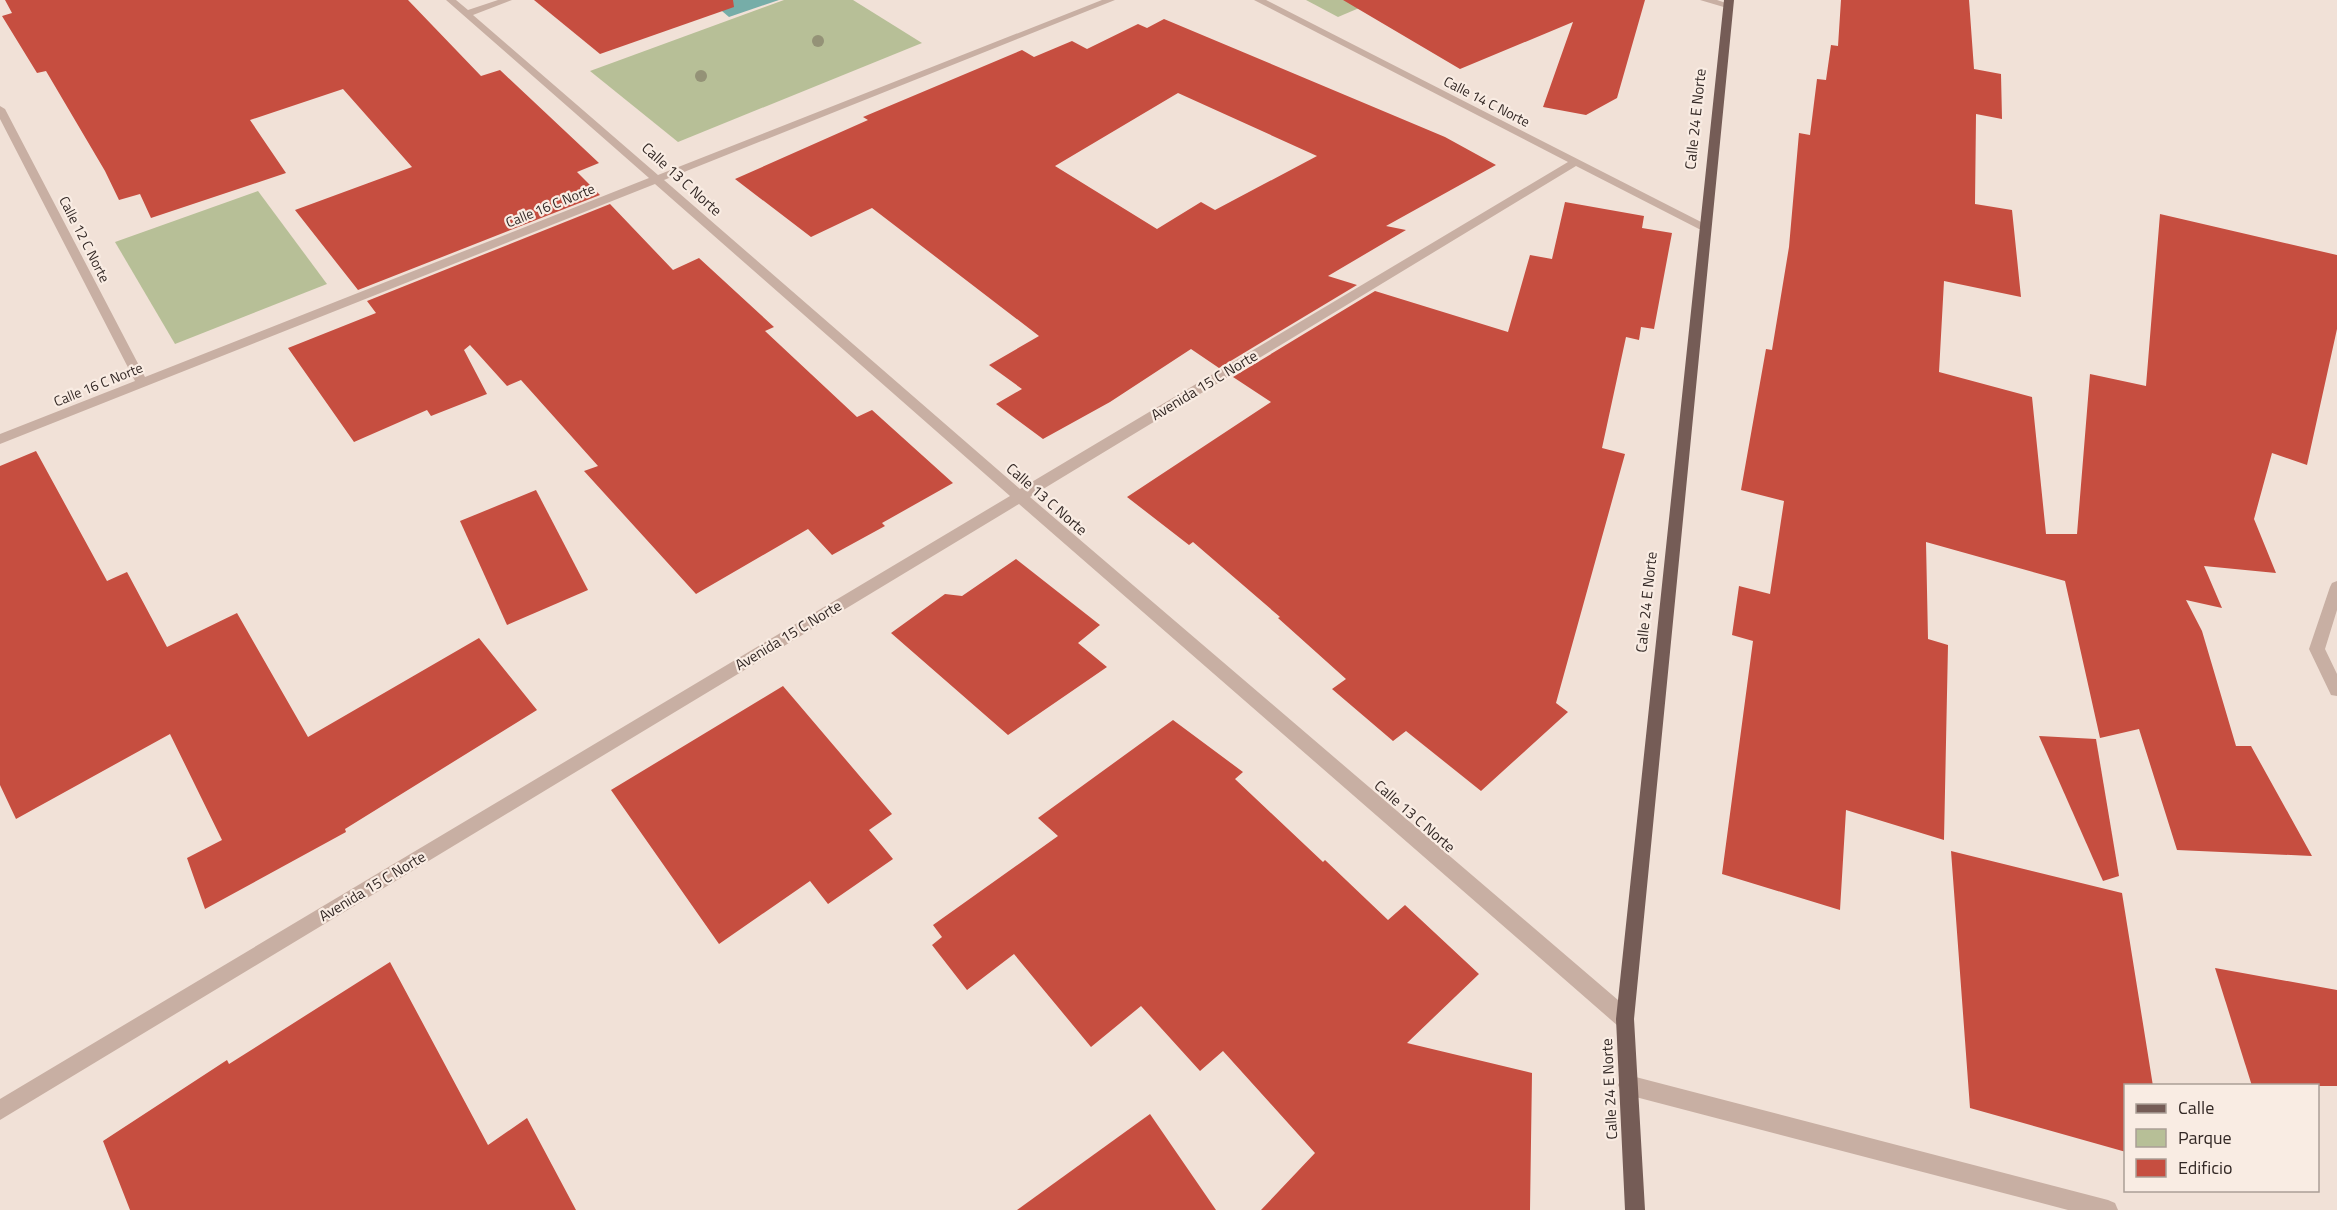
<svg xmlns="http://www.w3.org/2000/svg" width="2337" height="1210" viewBox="0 0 2337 1210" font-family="'Titillium Web',sans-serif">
  <rect width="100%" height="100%" fill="#f1e1d7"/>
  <g fill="#b7bf97">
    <polygon points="784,0 853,0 922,43 678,142 590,71"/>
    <polygon points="1306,0 1378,0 1338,17"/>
    <polygon points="258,191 327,284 175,344 115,242"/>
  </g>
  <polygon fill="#76ada8" points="709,0 779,0 729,17"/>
  <g fill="#c64e40" fill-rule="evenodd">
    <polygon points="5,0 408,0 481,76 500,70 599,163 577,172 600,195 358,290 295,210 412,167 343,89 250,120 286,173 151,218 140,194 119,200 105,171 46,71 37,73 2,16 12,13"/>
    <polygon points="534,0 733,0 734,7 600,54"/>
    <polygon points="1343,0 1645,0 1617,98 1586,115 1543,107 1573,22 1460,69"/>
    <polygon points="1841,0 1969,0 1974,69 2001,74 2002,119 1976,114 1975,204 2012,210 2021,297 1944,281 1939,372 2032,397 2046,534 2077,534 2090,374 2146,386 2160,214 2337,255 2337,329 2307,465 2272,453 2254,519 2276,573 2204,566 2222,608 2186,600 2202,631 2236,746 2251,746 2312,856 2177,850 2139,729 2100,738 2065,581 1926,542 1928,639 1948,645 1944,840 1846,810 1840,910 1722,874 1753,641 1732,635 1739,586 1770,594 1784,501 1741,490 1766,349 1772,350 1789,247 1799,133 1810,135 1817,79 1826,80 1831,45 1838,46"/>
    <path d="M1164 19 1445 137 1496 165 1386 226 1406 230 1328 276 1357 285 1219 368 1191 349 1110 402 1043 439 996 404 1022 389 989 365 1039 336 872 208 811 237 735 179 868 120 863 117 1022 50 1034 57 1072 41 1087 49 1138 24 1147 28ZM1178 93 1317 156 1215 210 1201 202 1157 229 1055 166Z"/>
    <polygon points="1565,202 1644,216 1642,228 1672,233 1654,329 1641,327 1639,340 1626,337 1602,448 1625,454 1556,703 1568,712 1481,791 1406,731 1393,741 1332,689 1346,679 1278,618 1280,617 1193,542 1189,545 1127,497 1271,402 1233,377 1375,291 1508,332 1530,255 1552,259"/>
    <polygon points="610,204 673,270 699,258 774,327 765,331 857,417 872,410 953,483 882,523 885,526 832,555 808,529 696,594 584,471 598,466 521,380 507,386 470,345 464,350 487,394 431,416 427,410 354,442 288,348 376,313 367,301"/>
    <polygon points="36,451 107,581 127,572 167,647 237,613 308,737 479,638 537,710 345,829 346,832 205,909 187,858 222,840 170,734 16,819 0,785 0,466"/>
    <polygon points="536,490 588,590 507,625 460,521"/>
    <polygon points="1016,559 1100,625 1078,643 1107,667 1008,735 891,633 945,594 962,596"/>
    <polygon points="783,686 892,814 869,830 893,859 828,904 810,881 719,944 611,790"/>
    <polygon points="1173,720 1243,772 1235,779 1323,862 1325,860 1388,920 1405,905 1479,974 1407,1043 1532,1073 1530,1210 1261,1210 1315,1153 1223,1051 1200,1071 1141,1006 1091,1047 1014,954 967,990 932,945 942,937 933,925 1058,836 1038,818"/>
    <polygon points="2039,736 2096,739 2119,876 2103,881"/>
    <polygon points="1951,851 2122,893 2153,1086 2126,1086 2126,1152 1970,1108"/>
    <polygon points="390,962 488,1145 527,1118 576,1210 130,1210 103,1141 227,1060 229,1064"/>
    <polygon points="2215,968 2337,990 2337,1086 2252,1086"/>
    <polygon points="1150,1114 1216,1210 1017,1210"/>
  </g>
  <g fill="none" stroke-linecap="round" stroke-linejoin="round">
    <g fill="#c8afa3" fill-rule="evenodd">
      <polygon points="446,0 456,0 468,10 498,0 512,0 473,15 658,175 1102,0 1115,0 664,180 1020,489 1568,162 1254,0 1266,0 1707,225 1707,229 1699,229 1576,166 1030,497 1632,1012 1634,1019 1632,1026 1625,1028 1618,1026 1019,504 0,1120 0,1099 1010,496 655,184 0,444 0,434 135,381 0,119 0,106 5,109 145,377 649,178"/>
      <polygon points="1700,0 1717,0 1732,5 1727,8"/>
      <polygon points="2337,581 2337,610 2325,649 2337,674 2337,696 2331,695 2309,649 2330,587 2332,583"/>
      <polygon points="1628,1075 2108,1200 2115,1203 2118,1210 2068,1210 1628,1095 1621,1092 1618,1085 1621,1078"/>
    </g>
    <polygon fill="#755c56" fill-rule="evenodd" points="1724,0 1734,0 1634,1019 1645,1210 1625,1210 1616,1019"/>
  </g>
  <g fill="#949277">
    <circle cx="818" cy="41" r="6"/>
    <circle cx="701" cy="76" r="6"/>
  </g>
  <g text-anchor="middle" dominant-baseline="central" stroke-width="4.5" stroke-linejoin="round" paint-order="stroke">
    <g font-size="14" fill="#332825" stroke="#f9ece3">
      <text transform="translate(1487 101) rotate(27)">Calle 14 C Norte</text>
      <text transform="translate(550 205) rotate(-22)">Calle 16 C Norte</text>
      <text transform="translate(85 239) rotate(63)">Calle 12 C Norte</text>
      <text transform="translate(98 384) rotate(-22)">Calle 16 C Norte</text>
    </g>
    <g font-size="15" fill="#332825" stroke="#f9ece3">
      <text transform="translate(1695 119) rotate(-84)">Calle 24 E Norte</text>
      <text transform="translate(682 179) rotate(42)">Calle 13 C Norte</text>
      <text transform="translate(1204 385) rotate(-31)">Avenida 15 C Norte</text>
      <text transform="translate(1047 499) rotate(41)">Calle 13 C Norte</text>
      <text transform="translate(1646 602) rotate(-84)">Calle 24 E Norte</text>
      <text transform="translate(788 635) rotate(-31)">Avenida 15 C Norte</text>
      <text transform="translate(1415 816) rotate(41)">Calle 13 C Norte</text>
      <text transform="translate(372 886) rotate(-31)">Avenida 15 C Norte</text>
      <text transform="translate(1609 1089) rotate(-93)">Calle 24 E Norte</text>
    </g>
  </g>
  <rect x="2124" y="1084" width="195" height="108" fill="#f9ece3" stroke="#aa9e97" stroke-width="1.5"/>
  <rect x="2136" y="1104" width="30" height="9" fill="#755c56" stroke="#aa9e97" stroke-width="1.5"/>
  <text x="2178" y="1114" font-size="18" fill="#332825">Calle</text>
  <rect x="2136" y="1129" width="30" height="18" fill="#b7bf97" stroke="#aa9e97" stroke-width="1.5"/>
  <text x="2178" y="1144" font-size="18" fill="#332825">Parque</text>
  <rect x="2136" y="1159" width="30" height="18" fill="#c64e40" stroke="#aa9e97" stroke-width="1.5"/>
  <text x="2178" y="1174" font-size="18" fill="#332825">Edificio</text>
</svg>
